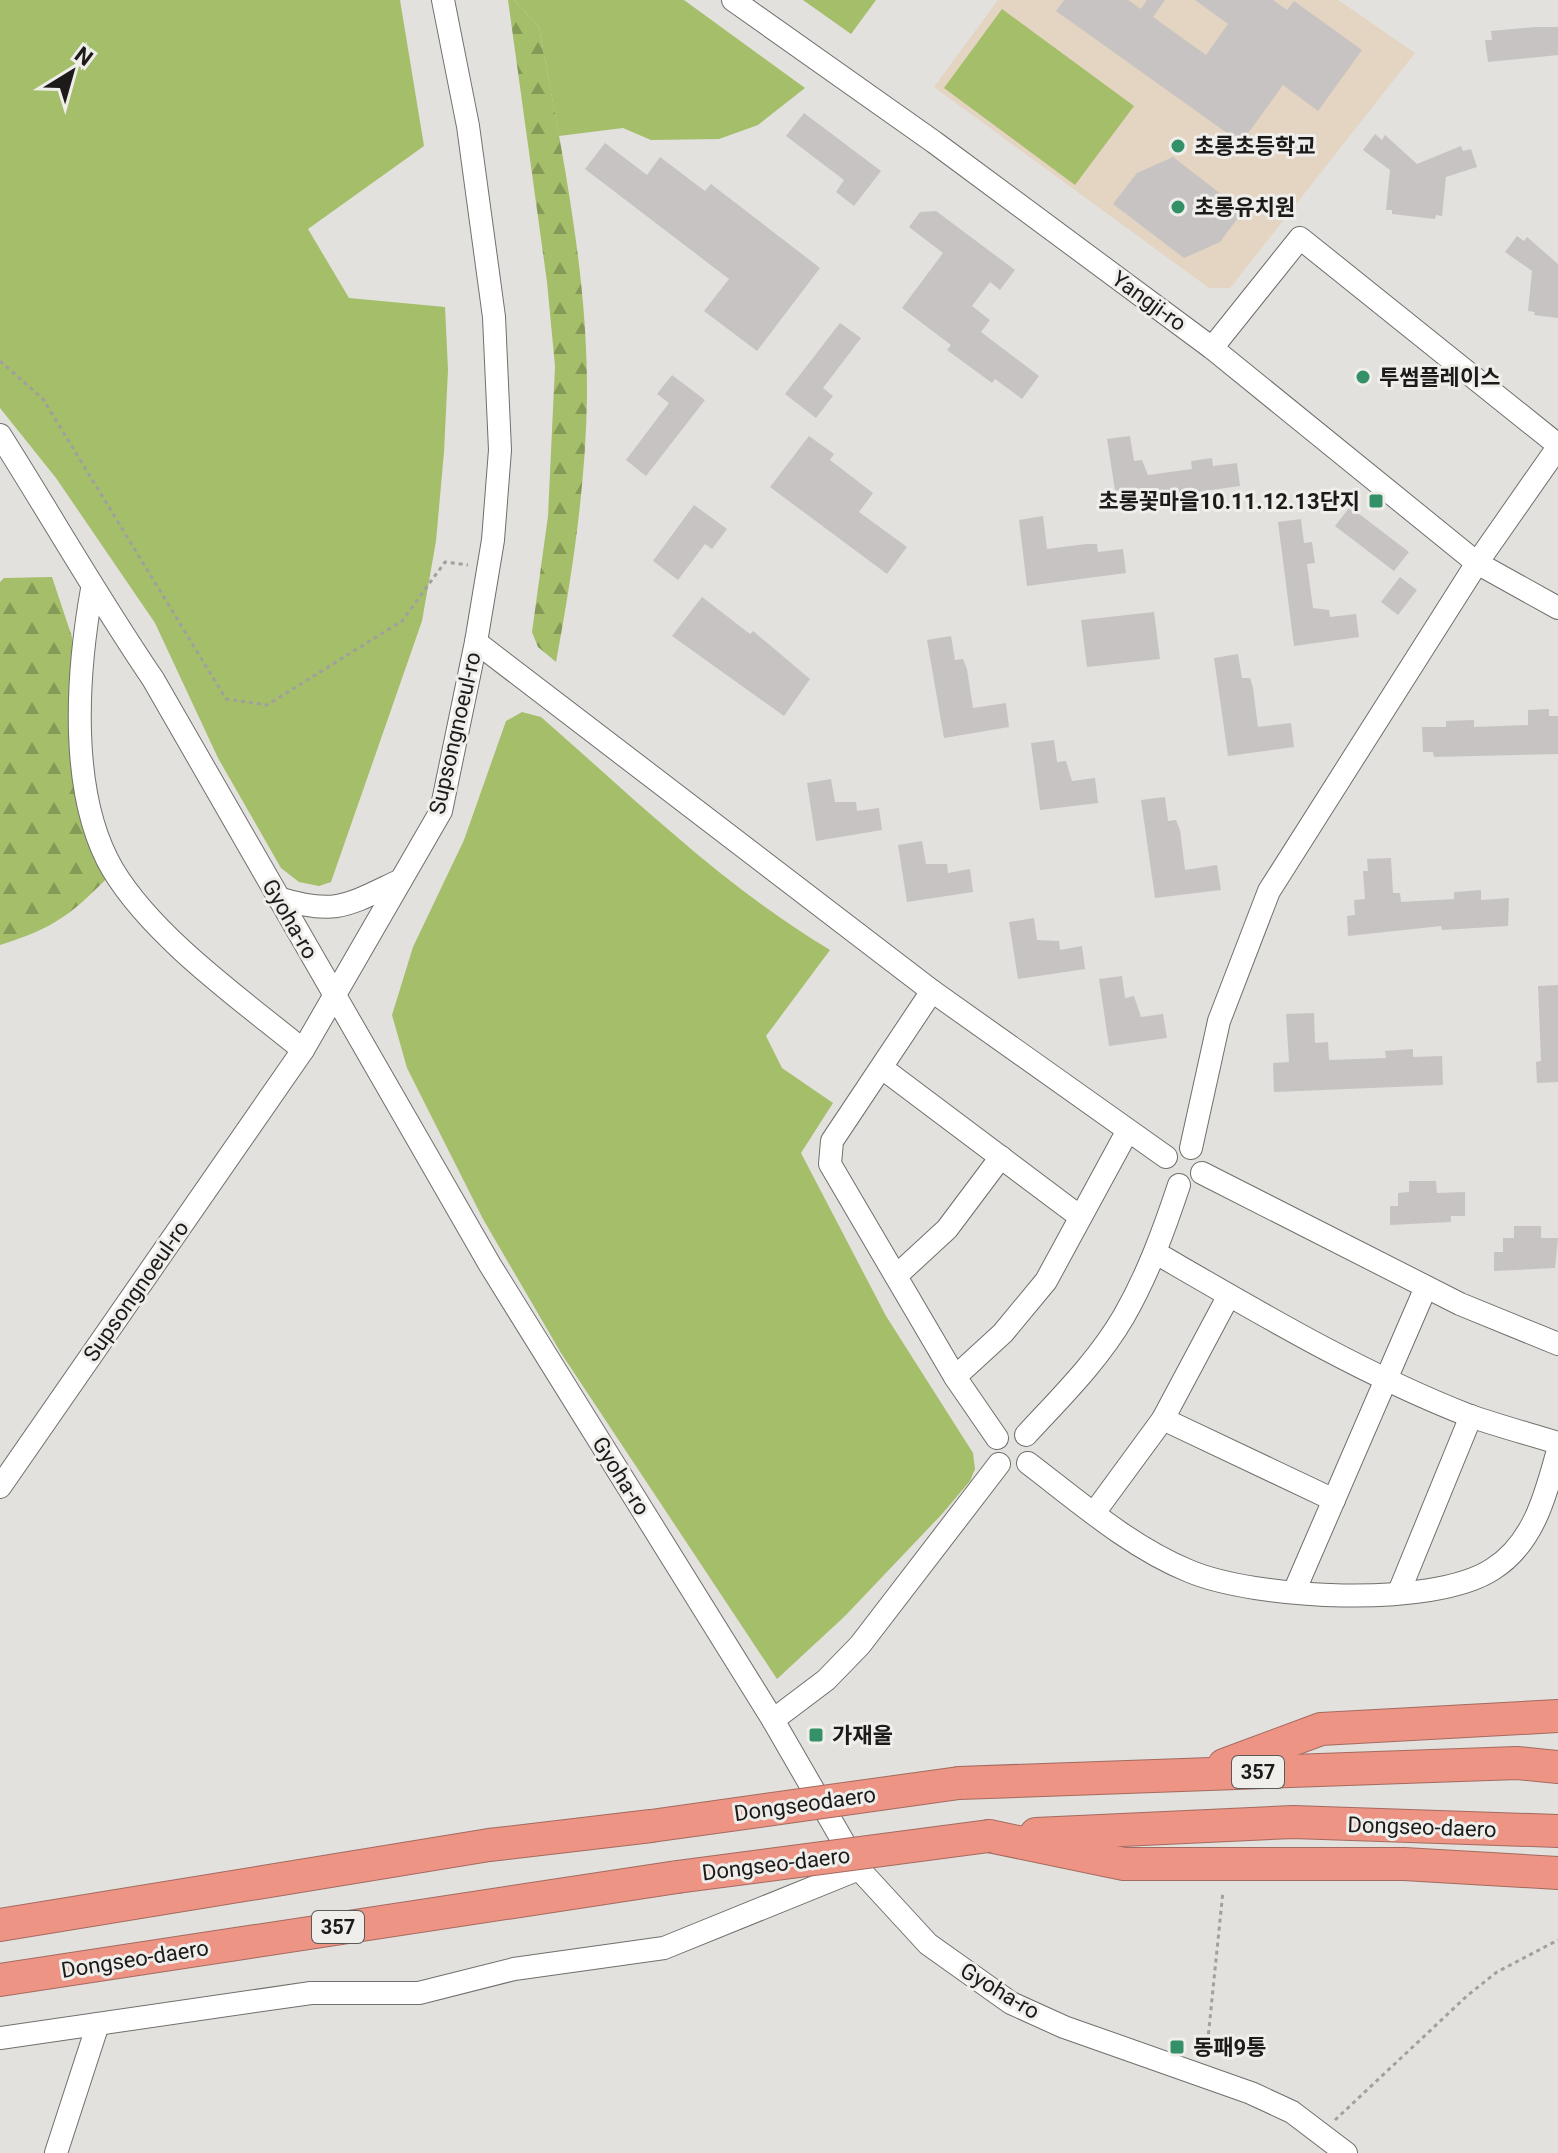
<svg xmlns="http://www.w3.org/2000/svg" width="1558" height="2153" viewBox="0 0 1558 2153" font-family="Roboto,'Noto Sans KR',sans-serif">
  <defs>
    <pattern id="forest-firs" width="22" height="20" patternUnits="userSpaceOnUse" patternTransform="scale(2)"><rect width="22" height="20" fill="#a4be6a"/><path d="M5 1l3.5 6h-7zM16 11l3.5 6h-7z" fill="#859a56"/></pattern>
  </defs>
  <rect width="100%" height="100%" fill="#e2e1dd"/>
  <polygon fill="#e4d4c2" points="998,0 1338,0 1415,53 1230,288 1209,288 934,87"/>
  <g fill="url(#forest-firs)">
    <path d="M508 0H514L539 27C561 148 588 272 587 396 586 484 572 576 556 662L538 647 532 632 548 516 555 366 547 282Z"/>
    <path d="M52 577 72 637 80 736 114 871C74 912 56 928 0 945V582L4 578Z"/>
  </g>
  <g fill="#a4be6a">
    <polygon points="0,0 400,0 424,146 308,229 349,298 445,307 448,370 444,452 436,541 422,621 331,882 319,886 299,882 281,868 218,758 155,623 56,478 0,408"/>
    <polygon points="514,0 684,0 805,88 758,125 719,139 651,140 623,128 559,136 539,27"/>
    <polygon points="803,0 876,0 851,34"/>
    <polygon points="1002,9 1134,106 1075,185 944,88"/>
    <path d="M522 712 541 717C634 798 723 886 830 950L766 1036 782 1068 833 1103 801 1153 886 1316 973 1453 975 1469 970 1481 942 1514 845 1616 777 1679 561 1353 483 1219 407 1068 392 1015 413 947 464 840 506 721Z"/>
  </g>
  <g fill="#c7c3c2">
    <polygon points="1064,0 1128,0 1141,9 1147,0 1165,0 1153,17 1206,55 1228,24 1195,0 1273,0 1287,10 1294,1 1362,50 1318,111 1283,85 1241,143 1056,11"/>
    <polygon points="1534,27 1558,27 1558,55 1488,62 1485,40 1492,40 1491,31"/>
    <polygon points="804,113 881,171 854,206 836,192 844,180 786,136"/>
    <polygon points="1375,134 1382,140 1385,135 1417,164 1461,146 1463,151 1471,149 1477,167 1446,177 1442,216 1436,215 1435,219 1392,214 1392,210 1386,210 1390,170 1363,150"/>
    <polygon points="605,143 647,175 660,157 705,191 711,184 820,268 757,351 704,311 729,279 585,169"/>
    <polygon points="1173,157 1243,211 1220,242 1184,258 1113,204 1137,173"/>
    <polygon points="936,211 1015,270 1000,290 990,282 972,306 990,320 981,332 1039,376 1022,399 995,379 992,383 947,350 951,345 902,308 943,253 909,227 920,212"/>
    <polygon points="1517,236 1524,241 1527,237 1558,264 1558,318 1534,315 1535,312 1528,311 1532,271 1505,252"/>
    <polygon points="840,323 861,338 823,388 833,396 816,418 785,394"/>
    <polygon points="672,375 705,400 646,476 626,460 669,403 657,394"/>
    <polygon points="809,436 834,454 830,460 873,493 859,512 907,547 887,574 770,487"/>
    <polygon points="1130,436 1134,461 1142,460 1148,475 1192,469 1191,461 1212,458 1213,466 1237,463 1240,486 1117,503 1107,439"/>
    <polygon points="694,505 727,529 712,549 705,544 678,580 653,561"/>
    <polygon points="1350,507 1409,552 1394,571 1335,526"/>
    <polygon points="1043,516 1047,549 1086,544 1097,544 1098,552 1123,549 1126,573 1027,586 1019,520"/>
    <polygon points="1301,519 1304,543 1312,542 1315,563 1307,564 1313,608 1329,610 1330,617 1356,614 1359,637 1294,646 1278,522"/>
    <polygon points="1400,577 1417,590 1398,615 1381,602"/>
    <polygon points="702,597 750,634 753,631 810,679 784,716 672,636"/>
    <polygon points="1154,612 1160,659 1087,667 1081,620"/>
    <polygon points="951,636 955,660 963,659 967,669 973,708 1006,703 1009,727 944,738 927,640"/>
    <polygon points="1238,654 1242,678 1250,678 1253,688 1258,727 1291,723 1294,747 1228,756 1214,658"/>
    <polygon points="1549,709 1549,716 1558,716 1558,754 1434,757 1433,752 1423,752 1422,727 1446,727 1446,721 1474,720 1474,727 1528,725 1528,710"/>
    <polygon points="1054,740 1057,762 1066,761 1072,781 1095,778 1098,803 1040,810 1031,743"/>
    <polygon points="831,779 835,802 856,802 857,811 879,808 882,830 816,841 807,783"/>
    <polygon points="1165,797 1168,821 1176,820 1180,830 1185,870 1217,865 1221,890 1155,898 1141,800"/>
    <polygon points="922,841 926,864 947,864 948,873 970,869 973,892 907,902 898,845"/>
    <polygon points="1391,858 1393,893 1400,893 1401,902 1454,899 1454,892 1481,890 1481,900 1509,898 1508,926 1442,930 1441,926 1348,936 1347,916 1355,915 1354,900 1365,899 1363,871 1368,871 1367,859"/>
    <polygon points="1034,918 1037,940 1059,941 1060,950 1082,946 1085,969 1018,979 1009,922"/>
    <polygon points="1122,976 1125,998 1134,996 1141,1017 1163,1014 1167,1038 1109,1046 1099,979"/>
    <polygon points="1558,985 1558,1082 1537,1083 1536,1062 1541,1061 1538,986"/>
    <polygon points="1314,1013 1315,1043 1328,1042 1329,1060 1386,1058 1385,1051 1413,1049 1413,1057 1442,1056 1443,1085 1274,1092 1273,1063 1289,1062 1286,1014"/>
    <polygon points="1409,1181 1436,1181 1437,1193 1465,1192 1465,1216 1451,1216 1451,1222 1390,1225 1390,1206 1398,1206 1398,1193 1409,1192"/>
    <polygon points="1514,1226 1541,1226 1541,1238 1558,1238 1555,1268 1494,1271 1494,1252 1503,1252 1503,1238 1514,1238"/>
  </g>
  <g fill="none" stroke-linecap="round" stroke-linejoin="round">
    <defs>
      <g id="minor">
        <polyline points="733,0 934,142 1212,348 1477,563 1558,608"/>
        <polyline points="1212,348 1300,238 1558,445"/>
        <path d="M0 435C52 517 99 600 153 679L490 1265 773 1720 859 1869 928 1944 1011 2003 1064 2027 1251 2093 1292 2112 1346 2153"/>
        <path d="M92 589C77 673 68 794 113 870 154 938 242 1000 303 1050"/>
        <polyline points="476,642 932,991 1166,1157"/>
        <path d="M278 898C336 916 348 905 401 880"/>
        <polyline points="932,991 832,1141 830,1164 955,1377 997,1438"/>
        <polyline points="882,1068 1079,1216"/>
        <polyline points="1191,1148 1219,1021 1269,891 1477,563 1558,447"/>
        <polyline points="1202,1173 1460,1304 1558,1344"/>
        <path d="M1156 1253C1258 1312 1360 1373 1470 1416 1499 1426 1529 1434 1558 1443"/>
        <polyline points="896,1276 947,1229 1001,1157"/>
        <polyline points="955,1377 1003,1333 1046,1281 1127,1132"/>
        <polyline points="1163,1419 1334,1500"/>
        <path d="M1026 1435C1060 1398 1098 1361 1124 1316 1148 1274 1164 1230 1179 1185"/>
        <path d="M1028 1463C1078 1501 1130 1547 1189 1571 1255 1599 1432 1609 1493 1569 1534 1543 1546 1494 1558 1450"/>
        <polyline points="0,1487 303,1050 441,811 476,642 493,540 500,450 494,317 468,126 443,0"/>
        <polyline points="1094,1513 1163,1419 1228,1297"/>
        <polyline points="1294,1592 1426,1287"/>
        <polyline points="1399,1592 1471,1416"/>
        <polyline points="773,1720 826,1680 860,1645 999,1464"/>
        <polyline points="0,2038 311,1993 419,1993 514,1969 664,1948 859,1869"/>
        <polyline points="56,2153 98,2024"/>
      </g>
      <g id="highway">
        <polyline points="1224,1765 1321,1729 1558,1716"/>
        <polyline points="959,1783 1517,1763 1558,1767"/>
        <polyline points="1036,1834 1293,1822 1558,1831"/>
        <polyline points="989,1836 1124,1864 1404,1864 1558,1873"/>
        <polyline points="0,1925 489,1845 651,1826"/>
        <polyline points="0,1980 677,1877"/>
      </g>
    </defs>
    <use href="#minor" stroke="#706f6c" stroke-width="24"/>
    <use href="#highway" stroke="#a46a5f" stroke-width="34"/>
    <g stroke="#a1a09d" stroke-width="3" stroke-dasharray="4 4" stroke-linecap="butt">
      <polyline points="0,361 43,399 226,699 267,705 402,621 445,562 468,565"/>
      <polyline points="1206,2058 1223,1891"/>
      <polyline points="1335,2120 1468,1995 1497,1972 1558,1940"/>
    </g>
    <use href="#minor" stroke="#fff" stroke-width="22"/>
    <use href="#highway" stroke="#ed9484" stroke-width="32"/>
    <defs>
      <g id="highway-bridge">
        <polyline points="651,1826 959,1783"/>
        <polyline points="677,1877 989,1836"/>
      </g>
    </defs>
    <use href="#highway-bridge" stroke="#a46a5f" stroke-width="34" stroke-linecap="butt"/>
    <use href="#highway-bridge" stroke="#ed9484" stroke-width="32"/>
  </g>
  <g fill="#339067" stroke="#efeeeb" stroke-width="3">
    <circle cx="1178" cy="146" r="8"/>
    <circle cx="1178" cy="207" r="8"/>
    <circle cx="1363" cy="377" r="8"/>
    <rect x="1368" y="493" width="16" height="16" rx="4"/>
    <rect x="808" y="1727" width="16" height="16" rx="4"/>
    <rect x="1169" y="2039" width="16" height="16" rx="4"/>
  </g>
  <g text-anchor="middle" dominant-baseline="central" stroke-width="6" stroke-linejoin="round" paint-order="stroke">
    <g fill="#efeeeb" stroke="#5b5a59" stroke-width="2">
      <rect x="1232" y="1756" width="52" height="32" rx="6"/>
      <rect x="312" y="1911" width="52" height="32" rx="6"/>
    </g>
    <g font-size="20" font-weight="bold" fill="#1c1b1a">
      <text x="1258" y="1772">357</text>
      <text x="338" y="1927">357</text>
    </g>
    <g font-size="22" font-weight="bold" fill="#1c1b1a" stroke="#efeeeb" text-anchor="start">
      <text x="1194" y="146">초롱초등학교</text>
      <text x="1194" y="207">초롱유치원</text>
      <text x="1379" y="377">투썸플레이스</text>
      <text x="1360" y="501" text-anchor="end">초롱꽃마을10.11.12.13단지</text>
      <text x="832" y="1735">가재울</text>
      <text x="1193" y="2047">동패9통</text>
    </g>
    <g font-size="22" fill="#1c1b1a" stroke="#efeeeb">
      <text transform="translate(1149 301) rotate(36)">Yangji-ro</text>
      <text transform="translate(455 733) rotate(-77)">Supsongnoeul-ro</text>
      <text transform="translate(290 919) rotate(60)">Gyoha-ro</text>
      <text transform="translate(136 1291) rotate(-55)">Supsongnoeul-ro</text>
      <text transform="translate(621 1476) rotate(58)">Gyoha-ro</text>
      <text transform="translate(805 1804) rotate(-8)">Dongseodaero</text>
      <text transform="translate(1422 1827) rotate(2)">Dongseo-daero</text>
      <text transform="translate(776 1864) rotate(-7)">Dongseo-daero</text>
      <text transform="translate(135 1959) rotate(-9)">Dongseo-daero</text>
      <text transform="translate(1000 1991) rotate(31)">Gyoha-ro</text>
    </g>
  </g>
  <g transform="translate(72 72) rotate(37)" stroke="#efeeeb" stroke-width="6" paint-order="stroke">
  <path d="M0-6L14 30L0 20L-14 30Z" fill="#1c1b1a"/>
  <text y="-12" font-size="22" font-weight="bold" text-anchor="middle" fill="#1c1b1a">N</text>
  </g>
</svg>
